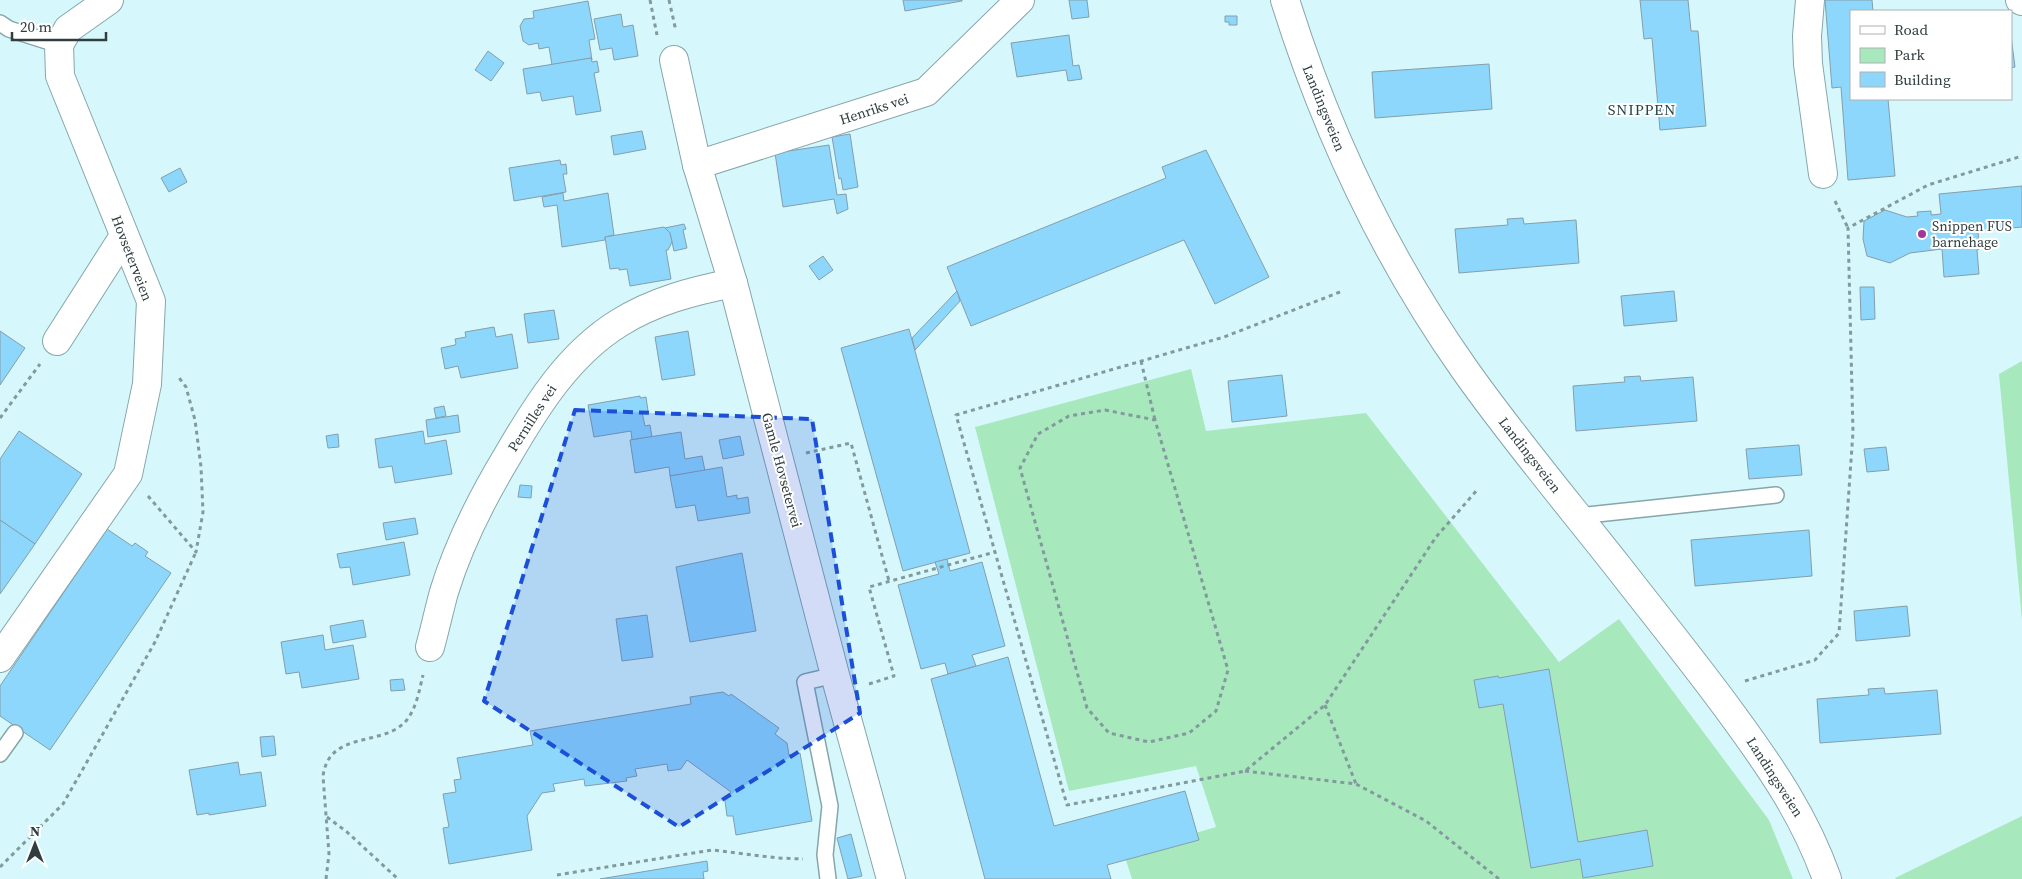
<svg xmlns="http://www.w3.org/2000/svg" width="2022" height="879" viewBox="0 0 2022 879" font-family="'Source Serif 4',serif">
  <rect width="100%" height="100%" fill="#d6f8fc"/>
  <g fill="#a8e8bd">
    <polygon points="2022,361 2022,620 1999,374"/>
    <polygon points="1191,369 1206,431 1366,413 1559,662 1619,619 1769,820 1793,879 1132,879 1124,854 1216,827 1196,766 1069,791 975,427"/>
    <polygon points="2022,816 2022,879 1896,879 1895,878"/>
  </g>
  <g fill="#8ed7fc" stroke="#849eac">
    <polygon points="903,0 962,0 962,1 905,11"/>
    <polygon points="1069,0 1087,0 1089,17 1072,19"/>
    <polygon points="1640,0 1688,0 1691,31 1698,31 1706,126 1660,130 1652,38 1644,39"/>
    <polygon points="1825,0 1872,0 1873,11 1851,11 1851,99 1888,99 1895,176 1848,180 1841,87 1832,88"/>
    <polygon points="588,1 595,39 589,40 592,60 591,58 552,65 549,47 539,49 538,43 529,45 523,41 520,26 524,19 534,18 533,11"/>
    <polygon points="621,14 623,27 633,25 638,56 614,60 612,48 600,50 594,19"/>
    <polygon points="1225,16 1237,16 1237,25 1229,25 1229,22 1225,22"/>
    <polygon points="1069,35 1073,66 1079,65 1082,79 1068,81 1066,70 1017,77 1011,43"/>
    <polygon points="2011,36 2015,67 2011,68"/>
    <polygon points="488,51 504,63 491,81 475,70"/>
    <polygon points="591,58 592,62 597,61 599,72 594,73 601,111 576,115 573,96 542,101 540,92 527,94 523,69"/>
    <polygon points="1489,64 1492,109 1375,118 1372,72"/>
    <polygon points="642,131 646,149 614,155 611,136"/>
    <polygon points="850,134 858,187 843,190 841,178 839,179 832,137"/>
    <polygon points="829,145 837,195 846,194 848,209 837,214 834,199 783,207 775,153"/>
    <polygon points="1206,150 1269,277 1215,304 1184,240 971,326 947,267 1166,178 1162,167"/>
    <polygon points="560,160 561,165 566,164 567,174 563,174 566,192 514,201 509,168"/>
    <polygon points="180,168 187,182 169,192 161,178"/>
    <polygon points="2022,186 2022,227 1978,231 1979,249 1977,250 1979,274 1944,277 1942,249 1910,253 1890,263 1867,256 1863,239 1864,221 1885,210 1907,217 1918,216 1917,212 1931,211 1931,215 1941,214 1939,194"/>
    <polygon points="563,193 564,201 608,193 614,235 605,237 605,240 562,247 557,205 544,207 542,197"/>
    <polygon points="1523,218 1524,224 1576,220 1579,263 1459,273 1455,229 1508,225 1507,219"/>
    <polygon points="684,224 686,229 683,230 687,248 674,251 670,233 665,228"/>
    <polygon points="664,227 670,233 672,242 668,250 666,250 671,279 630,286 627,269 619,270 619,268 610,269 605,237"/>
    <polygon points="823,256 833,270 819,280 809,266"/>
    <polygon points="1860,287 1874,287 1875,319 1861,320"/>
    <polygon points="957,291 960,301 915,350 912,338"/>
    <polygon points="1674,291 1677,321 1624,326 1621,296"/>
    <polygon points="554,310 559,339 528,343 524,314"/>
    <polygon points="494,327 496,337 512,334 518,368 461,378 458,366 445,369 441,348 455,345 456,344 455,339 466,337 465,332"/>
    <polygon points="909,329 970,553 903,571 841,348"/>
    <polygon points="0,331 25,348 0,385"/>
    <polygon points="688,331 695,375 662,380 655,337"/>
    <polygon points="1282,375 1287,416 1232,422 1228,381"/>
    <polygon points="1640,376 1641,381 1693,377 1697,421 1576,431 1573,386 1625,382 1624,377"/>
    <polygon points="640,396 640,398 646,397 648,411 642,412 645,426 650,425 652,437 632,440 631,431 594,437 588,405"/>
    <polygon points="444,406 446,416 436,418 434,408"/>
    <polygon points="458,415 460,432 428,437 426,420"/>
    <polygon points="19,431 82,474 35,544 0,520 0,459"/>
    <polygon points="423,431 425,444 446,440 452,474 395,483 392,466 379,468 375,439"/>
    <polygon points="681,432 685,459 702,456 705,471 670,476 669,467 635,473 630,440"/>
    <polygon points="338,434 339,447 328,448 326,436"/>
    <polygon points="740,436 744,455 723,459 719,440"/>
    <polygon points="1799,445 1802,475 1749,479 1746,449"/>
    <polygon points="1886,447 1889,470 1867,472 1864,449"/>
    <polygon points="722,467 727,497 737,495 737,499 748,497 750,513 698,521 695,505 676,508 670,476"/>
    <polygon points="520,485 532,486 531,498 518,497"/>
    <polygon points="415,518 418,534 386,540 383,523"/>
    <polygon points="0,520 35,544 0,594"/>
    <polygon points="107,529 132,546 135,543 148,552 145,556 171,573 50,750 0,716 0,686"/>
    <polygon points="1809,530 1812,576 1695,586 1691,540"/>
    <polygon points="404,542 410,575 353,585 350,567 340,568 337,554"/>
    <polygon points="742,553 756,631 690,642 676,567"/>
    <polygon points="947,559 950,571 982,562 1005,646 972,655 976,666 948,674 945,663 921,669 898,585 939,574 935,562"/>
    <polygon points="1907,606 1910,636 1856,641 1854,611"/>
    <polygon points="647,615 653,657 622,661 616,619"/>
    <polygon points="363,620 366,637 333,643 330,626"/>
    <polygon points="323,635 325,650 353,645 359,679 302,688 299,672 286,674 281,642"/>
    <polygon points="1008,657 1054,826 1185,791 1199,840 1107,865 1111,879 985,879 931,679"/>
    <polygon points="1549,669 1578,842 1647,830 1653,866 1583,878 1580,859 1531,868 1503,704 1479,708 1474,680 1498,676 1499,678"/>
    <polygon points="403,679 405,690 391,691 390,680"/>
    <polygon points="1884,688 1885,694 1937,690 1941,734 1820,743 1817,699 1869,695 1868,689"/>
    <polygon points="723,692 729,696 731,694 779,728 775,734 787,743 789,755 800,753 812,821 736,835 733,816 727,816 725,801 731,792 687,760 681,769 668,771 667,764 635,769 637,776 626,778 627,781 585,786 584,779 553,784 555,791 542,793 527,816 532,850 449,864 443,828 449,827 443,794 456,792 454,780 461,779 457,758 533,745 530,731 691,704 690,697"/>
    <polygon points="274,736 276,755 262,757 260,737"/>
    <polygon points="238,762 240,775 261,772 266,806 209,815 209,813 197,815 189,770"/>
    <polygon points="851,834 862,876 848,879 837,838"/>
    <polygon points="707,861 708,871 703,872 704,879 600,879"/>
  </g>
  <g fill="none" stroke-linecap="round" stroke-linejoin="round">
    <defs>
      <g id="lane">
        <polyline points="0,23 9,29 59,45"/>
        <polyline points="1578,516 1776,495"/>
        <polyline points="0,754 15,733"/>
        <polyline points="828,879 825,855 830,806 805,682 835,675"/>
      </g>
      <g id="street">
        <polyline points="1810,0 1807,36 1808,64 1823,174"/>
        <polyline points="2020,0 2022,1"/>
        <polyline points="674,60 697,165 733,283 835,675 891,879"/>
        <polyline points="697,165 926,92 1020,0"/>
        <polyline points="57,341 124,236"/>
        <path d="M430 647C435 629 439 610 444 592 459 543 482 498 508 455 537 405 569 354 619 323 654 301 693 291 733 283"/>
        <polyline points="0,658 128,474 147,384 151,301 60,76 59,45 68,29 109,0"/>
      </g>
      <path id="secondary" d="M1285 0C1326 131 1386 258 1465 370 1513 438 1567 502 1619 568 1657 617 1697 666 1734 717 1772 769 1805 817 1827 879"/>
    </defs>
    <use href="#lane" stroke="#86a6aa" stroke-width="18"/>
    <use href="#street" stroke="#86a6aa" stroke-width="30"/>
    <use href="#secondary" stroke="#86a6aa" stroke-width="30"/>
    <g stroke="#829a9d" stroke-width="3" stroke-dasharray="4 4" stroke-linecap="butt">
      <polyline points="650,0 657,35"/>
      <polyline points="669,0 676,31"/>
      <polyline points="1835,201 1848,228"/>
      <polyline points="1340,292 1224,337 956,415 1067,805 1245,771 1325,705 1436,537 1478,489"/>
      <polyline points="1141,361 1155,420"/>
      <polygon points="1105,410 1155,420 1228,670 1216,711 1189,733 1149,742 1109,733 1087,708 1020,468 1038,434 1069,416"/>
      <polyline points="0,418 40,364"/>
      <polyline points="806,453 851,443 889,581"/>
      <polyline points="148,496 196,552 203,512 201,467 195,420 186,387 177,375"/>
      <polyline points="1745,681 1815,660 1839,633 1853,432 1848,228 1928,185 2022,156"/>
      <polyline points="869,684 894,676 869,587 995,552"/>
      <polyline points="1325,705 1356,784"/>
      <polyline points="1245,771 1356,784 1426,821 1499,879"/>
      <polyline points="327,817 347,832 398,879"/>
      <polyline points="0,867 63,804 155,642 196,552"/>
      <polyline points="557,875 712,850 778,858 803,859"/>
      <path d="M326 879 329 854 323 776C329 732 378 746 403 724 416 712 419 691 423 675"/>
    </g>
    <use href="#lane" stroke="#fff" stroke-width="15"/>
    <use href="#street" stroke="#fff" stroke-width="28"/>
    <use href="#secondary" stroke="#fff" stroke-width="28"/>
  </g>
  <path fill="#1d4ed8" fill-opacity="0.2" stroke="#1d4ed8" stroke-width="4" stroke-dasharray="10 6" stroke-linejoin="round" d="M575 410 812 419 860 713 679 827 484 701Z"/>
  <circle fill="#a33695" stroke="#fff" stroke-width="2" cx="1922" cy="234" r="5"/>
  <g text-anchor="middle" dominant-baseline="central" stroke-width="4" stroke-linejoin="round" paint-order="stroke">
    <g font-size="14" fill="#303e3f" stroke="#fff">
      <text transform="translate(1324 108) rotate(68)">Landingsveien</text>
      <text transform="translate(874 109) rotate(-18)">Henriks vei</text>
      <text transform="translate(132 258) rotate(69)">Hovseterveien</text>
      <text transform="translate(532 418) rotate(-57)">Pernilles vei</text>
      <text transform="translate(1530 455) rotate(52)">Landingsveien</text>
      <text transform="translate(782 470) rotate(75)">Gamle Hovsetervei</text>
      <text transform="translate(1775 777) rotate(57)">Landingsveien</text>
    </g>
    <g font-size="14" fill="#303e3f" stroke="#fff" text-anchor="start">
      <text x="1932" y="226">Snippen FUS<tspan x="1932" dy="16">barnehage</tspan></text>
    </g>
    <g font-size="15" letter-spacing="1" fill="#254346" stroke="#fff">
      <text x="1642" y="109">SNIPPEN</text>
    </g>
  </g>
  <rect x="1850" y="10" width="162" height="90" fill="#ffffff" stroke="#acb2b2"/>
  <rect x="1860" y="26" width="25" height="8" fill="#ffffff" stroke="#acb2b2"/>
  <text x="1894" y="35" font-size="15" fill="#303e3f">Road</text>
  <rect x="1860" y="48" width="25" height="15" fill="#a8e8bd" stroke="#acb2b2"/>
  <text x="1894" y="60" font-size="15" fill="#303e3f">Park</text>
  <rect x="1860" y="72" width="25" height="15" fill="#8ed7fc" stroke="#acb2b2"/>
  <text x="1894" y="85" font-size="15" fill="#303e3f">Building</text>
  <g transform="translate(35 844)" stroke="#ffffff" stroke-width="4" paint-order="stroke">
  <path d="M0-4L9 19L0 12L-9 19Z" fill="#303e3f"/>
  <text y="-8" font-size="14" font-weight="bold" text-anchor="middle" fill="#303e3f">N</text>
  </g>
  <path d="M12 32v8h94v-8" fill="none" stroke="#303e3f" stroke-width="2.5"/>
  <text x="20" y="32" font-size="15" fill="#303e3f" stroke="#ffffff" stroke-width="4" paint-order="stroke">20 m</text>
</svg>
